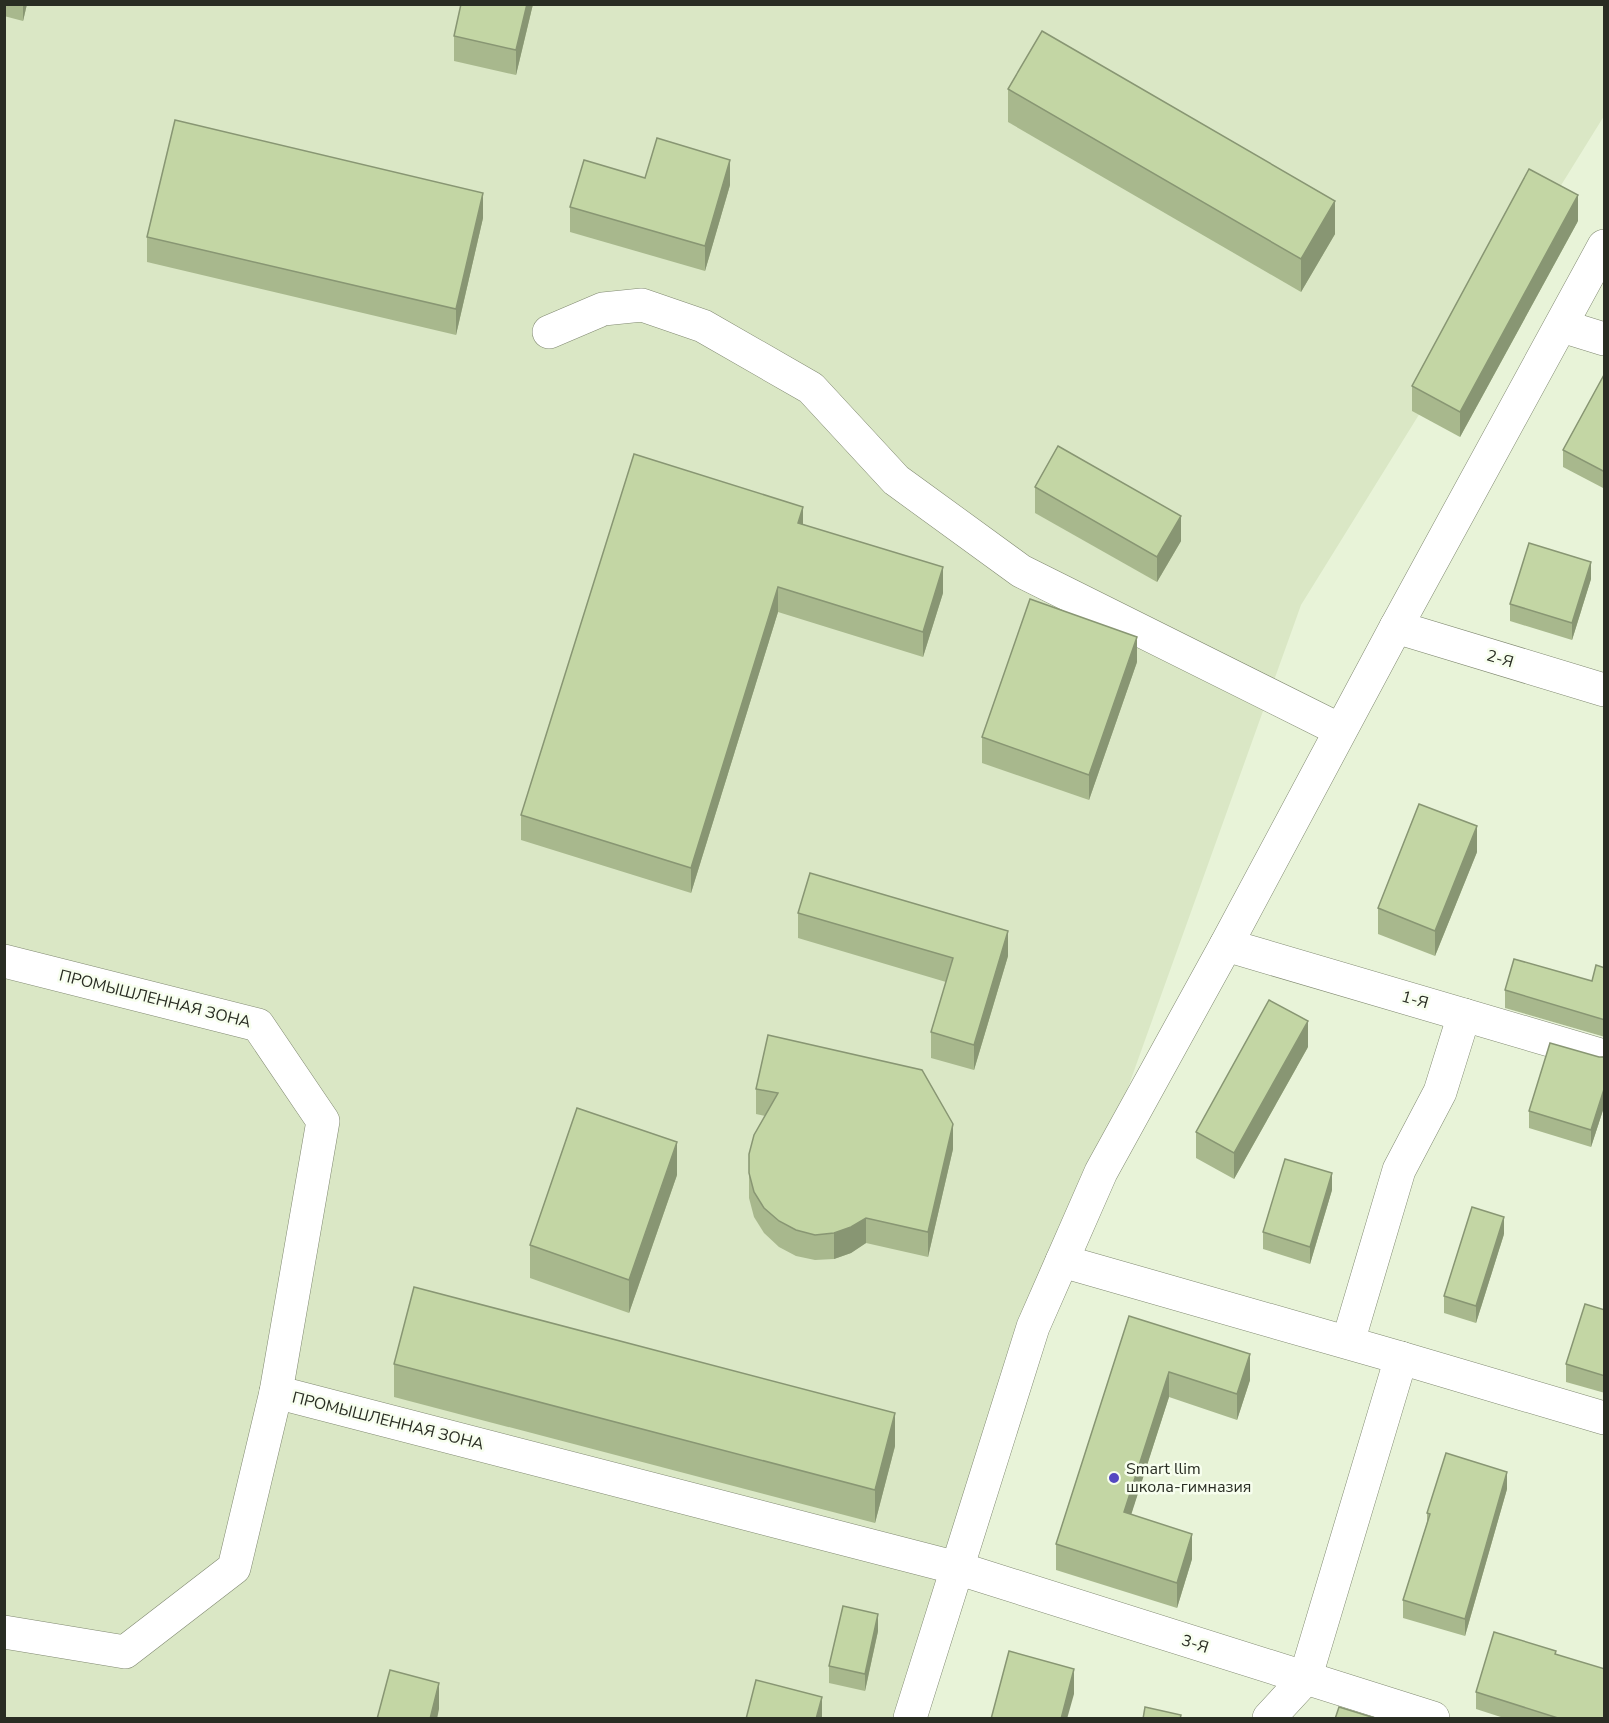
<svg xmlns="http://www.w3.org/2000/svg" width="1609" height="1723" viewBox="0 0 1609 1723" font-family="'Nunito Sans',sans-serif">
  <rect width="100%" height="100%" fill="#e8f3d8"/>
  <polygon fill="#dae7c5" points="5,5 1604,5 1604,116 1301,605 902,1718 5,1718"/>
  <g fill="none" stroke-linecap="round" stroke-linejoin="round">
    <defs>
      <g id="minor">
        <polyline points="1562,326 1604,339"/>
        <polyline points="549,332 603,309 642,305 703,326 811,388 896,480 1021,571 1340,730"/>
        <polyline points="1396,627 1604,690"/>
        <polyline points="1226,945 1604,1056"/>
        <polyline points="4,961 258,1025 323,1121 276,1392 957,1568 1433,1718"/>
        <polyline points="1062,1261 1401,1358 1604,1418"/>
        <polyline points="1348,1342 1399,1170 1440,1092 1464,1015"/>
        <polyline points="4,1632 125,1652 234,1568 276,1392"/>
        <polyline points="910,1718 1033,1327 1101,1172 1226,945 1396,627 1604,246"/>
        <polyline points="1269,1718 1305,1679 1401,1358"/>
      </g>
    </defs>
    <use href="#minor" stroke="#808971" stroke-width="34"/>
    <use href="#minor" stroke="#fff" stroke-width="33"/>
  </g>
  <g fill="#a8b88d">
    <polygon points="4,4 27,4 23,21 4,16"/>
    <polygon points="461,4 533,4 516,75 454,61 454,36"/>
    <polygon points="1008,89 1335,234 1301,292 1008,122"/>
    <polygon points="645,178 730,185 705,271 570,232 570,207"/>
    <polygon points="483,218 456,335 147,262 147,237"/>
    <polygon points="1578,221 1460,437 1412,411 1412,386"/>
    <polygon points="1605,373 1605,489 1563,467 1563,450"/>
    <polygon points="1035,487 1181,541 1157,582 1035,513"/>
    <polygon points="803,524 943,593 923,657 778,612 691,893 521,840 521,815"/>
    <polygon points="1591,579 1572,640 1510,621 1510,604"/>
    <polygon points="1137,662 1089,800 982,763 982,737"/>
    <polygon points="1477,852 1435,956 1378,934 1378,908"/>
    <polygon points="798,913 1008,956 974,1070 931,1058 931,1032 946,982 798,938"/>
    <polygon points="1605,968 1605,1037 1505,1008 1505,990 1592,981"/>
    <polygon points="768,1035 953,1149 928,1257 866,1243 851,1253 834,1259 815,1260 796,1256 779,1247 764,1233 754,1217 749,1198 749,1154 765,1116 756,1114 756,1089"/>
    <polygon points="1308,1047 1234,1179 1196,1158 1196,1132"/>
    <polygon points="1599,1057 1605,1057 1605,1104 1591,1147 1529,1128 1529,1111"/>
    <polygon points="677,1175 629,1313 530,1278 530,1245"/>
    <polygon points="1332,1190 1310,1264 1263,1249 1263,1232"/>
    <polygon points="1504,1234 1476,1323 1444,1313 1444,1296"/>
    <polygon points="1605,1310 1605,1393 1566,1382 1566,1364"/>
    <polygon points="1129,1316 1250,1380 1237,1420 1169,1397 1131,1514 1192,1559 1177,1608 1056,1570 1056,1544"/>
    <polygon points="394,1364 895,1446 875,1523 394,1397"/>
    <polygon points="1507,1489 1465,1636 1403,1618 1403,1600 1427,1523 1427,1513"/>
    <polygon points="878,1631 865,1691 829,1683 829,1666"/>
    <polygon points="1556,1654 1605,1719 1507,1719 1476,1709 1476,1692"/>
  </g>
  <g fill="#889673">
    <polygon points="23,4 27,4 23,21"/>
    <polygon points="527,4 533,4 516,75 516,50"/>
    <polygon points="730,160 730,185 705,271 705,246"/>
    <polygon points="483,193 483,218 456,335 456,309"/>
    <polygon points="1578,195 1578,221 1460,437 1460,412"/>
    <polygon points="1335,201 1335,234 1301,292 1301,259"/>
    <polygon points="803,507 803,532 798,523"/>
    <polygon points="1181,516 1181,541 1157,582 1157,557"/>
    <polygon points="1591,562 1591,579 1572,640 1572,623"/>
    <polygon points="943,567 943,593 923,657 923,632"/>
    <polygon points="778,587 778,612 691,893 691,868"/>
    <polygon points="1137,637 1137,662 1089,800 1089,775"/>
    <polygon points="1477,826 1477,852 1435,956 1435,931"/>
    <polygon points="1008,931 1008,956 974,1070 974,1045"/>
    <polygon points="1308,1021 1308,1047 1234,1179 1234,1153"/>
    <polygon points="1605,1086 1605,1104 1591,1147 1591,1130"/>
    <polygon points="953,1124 953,1149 928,1257 928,1232"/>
    <polygon points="677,1142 677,1175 629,1313 629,1280"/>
    <polygon points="1332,1173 1332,1190 1310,1264 1310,1247"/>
    <polygon points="1504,1217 1504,1234 1476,1323 1476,1306"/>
    <polygon points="866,1218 866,1243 851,1253 834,1259 834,1233"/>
    <polygon points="1250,1354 1250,1380 1237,1420 1237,1394"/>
    <polygon points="1169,1372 1169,1397 1124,1537 1124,1512"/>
    <polygon points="895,1413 895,1446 875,1523 875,1490"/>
    <polygon points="1507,1472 1507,1489 1465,1636 1465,1619"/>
    <polygon points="1192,1534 1192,1559 1177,1608 1177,1583"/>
    <polygon points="878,1614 878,1631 865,1691 865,1674"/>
    <polygon points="1074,1669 1074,1694 1067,1719 1061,1719"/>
    <polygon points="439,1683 439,1709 437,1719 430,1719"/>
    <polygon points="822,1697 822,1719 816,1719"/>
  </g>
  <g fill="#c3d6a4" stroke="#889673" stroke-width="1.5">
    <polygon points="461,4 527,4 516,50 454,36"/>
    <polygon points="1042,31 1335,201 1301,259 1008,89"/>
    <polygon points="175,120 483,193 456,309 147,237"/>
    <polygon points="657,138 730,160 705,246 570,207 584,160 645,178"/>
    <polygon points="1529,169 1578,195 1460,412 1412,386"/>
    <polygon points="1605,373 1605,472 1563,450"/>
    <polygon points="1058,446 1181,516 1157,557 1035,487"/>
    <polygon points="634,454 803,507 798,523 943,567 923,632 778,587 691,868 521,815"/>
    <polygon points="1529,543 1591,562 1572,623 1510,604"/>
    <polygon points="1030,599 1137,637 1089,775 982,737"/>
    <polygon points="1419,804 1477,826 1435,931 1378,908"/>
    <polygon points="810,873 1008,931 974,1045 931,1032 953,958 798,913"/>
    <polygon points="1514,959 1592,981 1596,965 1605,968 1605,1020 1505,990"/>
    <polygon points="1269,1000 1308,1021 1234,1153 1196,1132"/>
    <polygon points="768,1035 922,1070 953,1124 928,1232 866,1218 851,1227 834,1233 815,1235 796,1230 779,1221 764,1208 754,1192 749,1173 749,1154 754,1135 778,1093 756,1089"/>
    <polygon points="1550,1043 1599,1057 1605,1057 1605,1086 1591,1130 1529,1111"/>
    <polygon points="577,1108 677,1142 629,1280 530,1245"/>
    <polygon points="1285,1159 1332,1173 1310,1247 1263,1232"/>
    <polygon points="1472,1207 1504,1217 1476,1306 1444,1296"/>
    <polygon points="414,1287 895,1413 875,1490 394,1364"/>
    <polygon points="1585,1304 1605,1310 1605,1376 1566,1364"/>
    <polygon points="1129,1316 1250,1354 1237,1394 1169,1372 1124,1512 1192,1534 1177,1583 1056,1544"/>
    <polygon points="1446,1453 1507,1472 1465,1619 1403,1600 1430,1514 1427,1513"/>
    <polygon points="843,1606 878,1614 865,1674 829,1666"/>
    <polygon points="1494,1632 1556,1651 1555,1654 1605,1669 1605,1719 1561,1719 1476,1692"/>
    <polygon points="1009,1651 1074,1669 1061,1719 991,1719"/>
    <polygon points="390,1670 439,1683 430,1719 377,1719"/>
    <polygon points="756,1680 822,1697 816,1719 746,1719"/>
    <polygon points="1145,1707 1181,1715 1180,1719 1143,1719"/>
    <polygon points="1339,1707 1378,1719 1335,1719"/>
  </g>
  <circle fill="#5449c1" stroke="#f7feee" stroke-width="2" cx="1114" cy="1478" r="6"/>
  <g text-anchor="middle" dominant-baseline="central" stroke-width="5" stroke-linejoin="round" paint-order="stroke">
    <g font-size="16" fill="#292d23" stroke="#f7feee">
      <text transform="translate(1500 659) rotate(17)">2-Я</text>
      <text transform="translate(155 999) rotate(14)">ПРОМЫШЛЕННАЯ ЗОНА</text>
      <text transform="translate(1415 1000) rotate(16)">1-Я</text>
      <text transform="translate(388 1421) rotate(14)">ПРОМЫШЛЕННАЯ ЗОНА</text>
      <text transform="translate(1195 1644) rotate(18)">3-Я</text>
    </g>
    <g font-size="16" fill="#292d23" stroke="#f7feee" text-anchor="start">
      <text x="1126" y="1469">Smart llim<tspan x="1126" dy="18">школа-гимназия</tspan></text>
    </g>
  </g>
  <rect width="1609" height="1723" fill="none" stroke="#292d23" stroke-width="12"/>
</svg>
